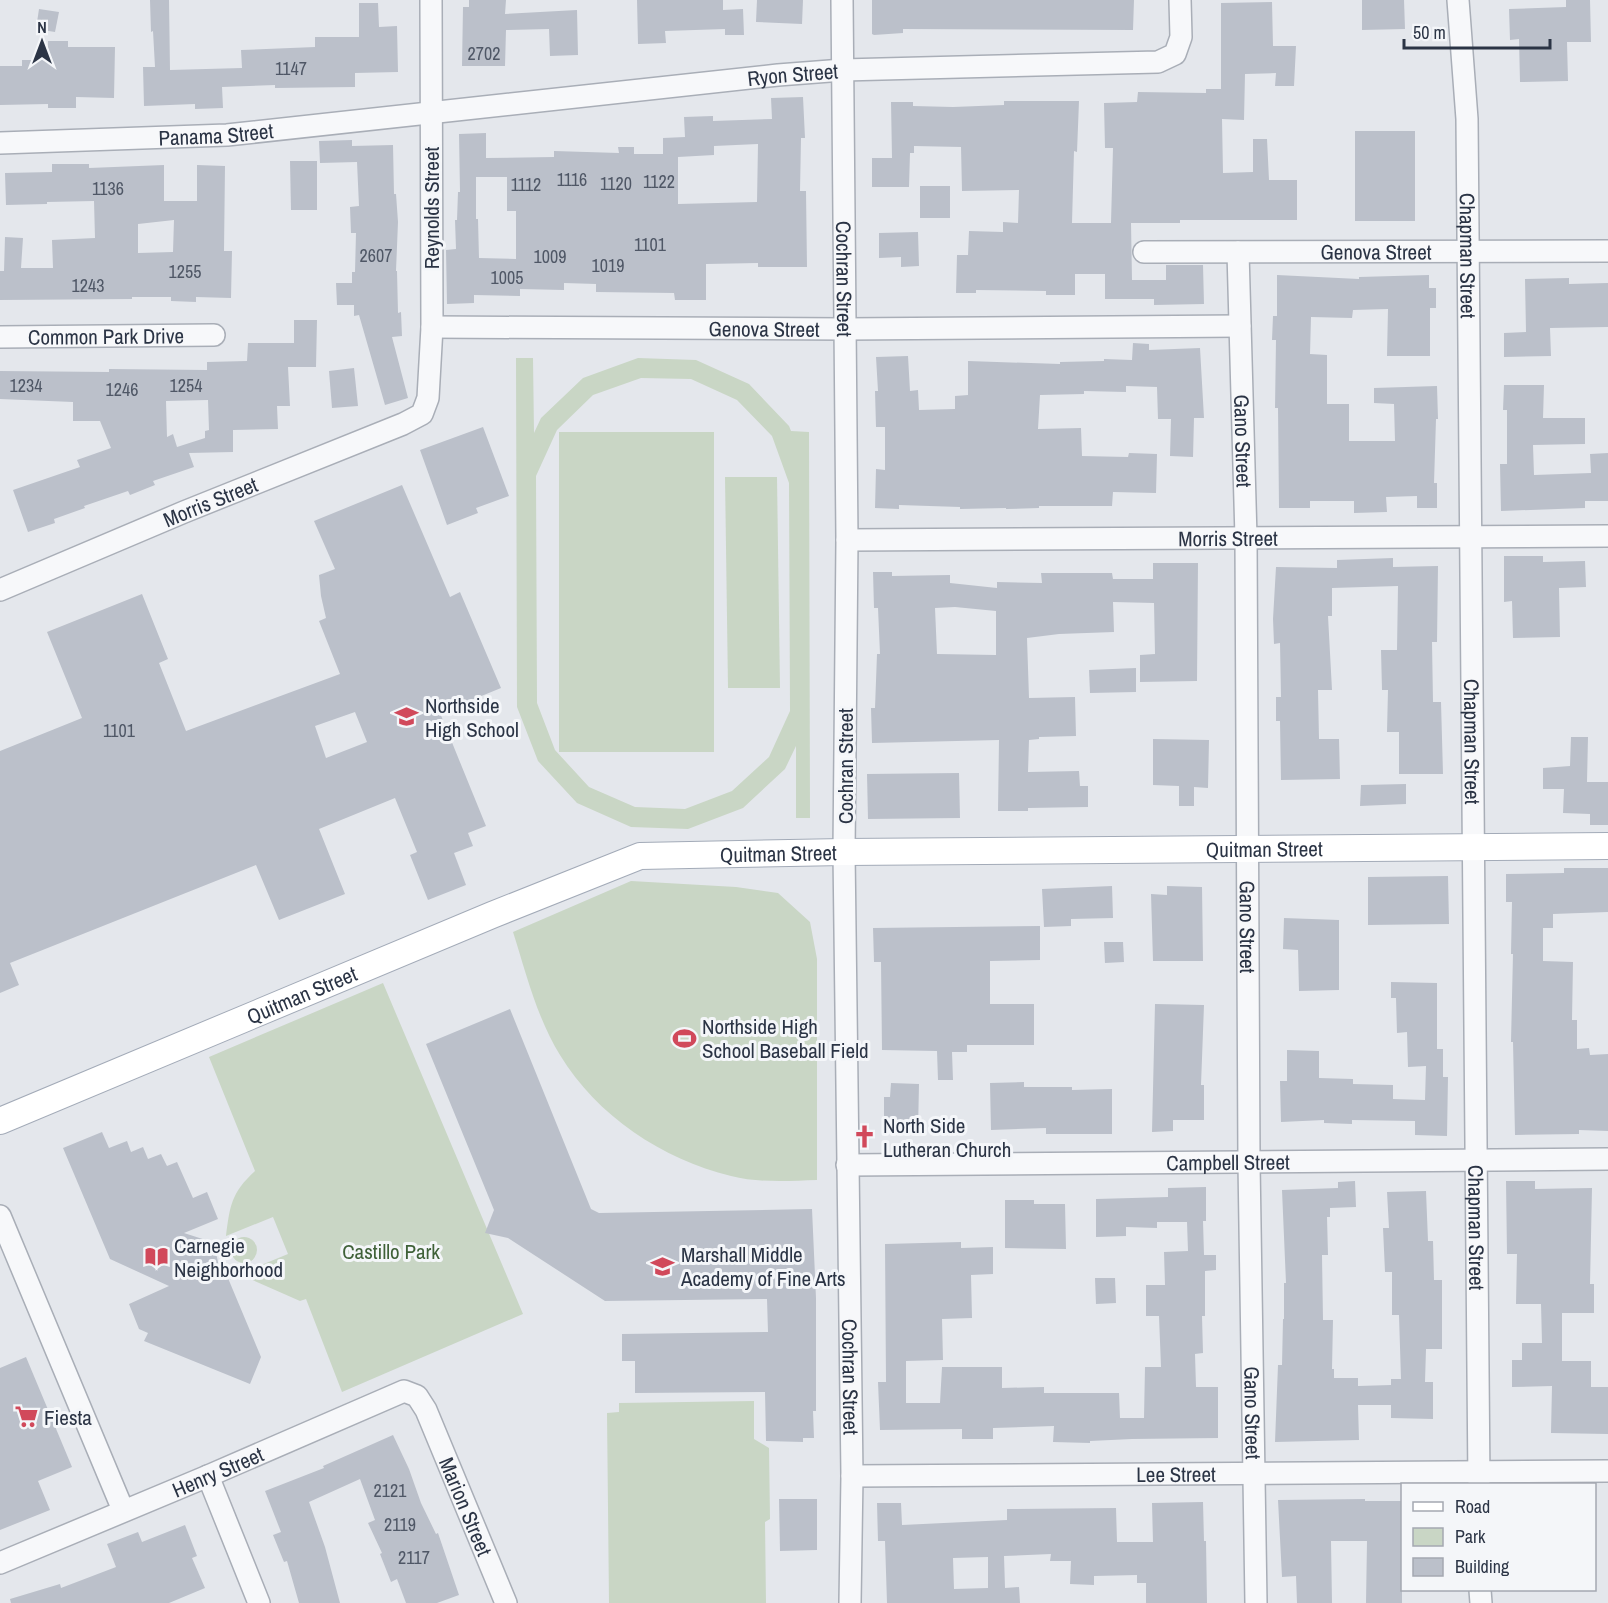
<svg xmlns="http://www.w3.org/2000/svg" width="1608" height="1603" viewBox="0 0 1608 1603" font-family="'Archivo Narrow',sans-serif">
  <rect width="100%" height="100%" fill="#e4e7ec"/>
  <g fill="#c9d6c5" fill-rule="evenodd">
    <path d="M516 358H533L534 433 541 418 583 378 638 358 696 360 749 384 789 426 791 431 809 432 810 818H796V746L785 769 743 808 688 829 631 827 577 803 538 761 517 707ZM641 378 691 379 737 400 772 436 789 483 790 711 769 757 732 791 685 809 635 807 589 787 555 750 537 703 536 476 557 430 593 395Z"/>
    <rect x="559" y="432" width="155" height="320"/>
    <polygon points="725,477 777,477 780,688 728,688"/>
    <path d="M631 881 736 887 778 893 810 922 817 959V1180C789 1181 758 1183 731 1176 662 1159 597 1116 560 1055 537 1018 526 973 513 932Z"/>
    <path d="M383 983 523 1314 342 1392 306 1299 300 1301 239 1274 288 1254 273 1217 226 1236C230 1206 231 1193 255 1171L209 1057Z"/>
    <circle cx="244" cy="1250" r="13"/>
    <polygon points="754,1401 754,1439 769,1448 770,1519 765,1522 766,1603 609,1603 607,1413 619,1412 619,1403"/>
  </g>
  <g fill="#bbc0ca" fill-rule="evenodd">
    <polygon points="150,0 169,0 170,70 242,68 241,50 315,47 315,37 359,37 359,3 378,3 379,27 397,26 398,72 355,73 355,87 275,88 275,85 222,87 223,108 195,109 195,104 144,106 143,67 155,67 153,31 151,32"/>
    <polygon points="469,0 506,0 505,14 577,10 578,55 550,56 549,29 506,30 505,66 462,66 463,7 469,7"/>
    <polygon points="637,0 723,0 723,10 743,9 744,35 725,35 725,29 665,31 666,43 638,44"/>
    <polygon points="757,0 803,0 802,24 756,22"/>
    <polygon points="872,0 1134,0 1133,30 903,29 903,33 874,35 872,34"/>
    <polygon points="1362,0 1404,0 1405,29 1362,30"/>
    <polygon points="1566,0 1590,0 1591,42 1567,42 1568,81 1520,82 1519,39 1510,40 1509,9 1566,7"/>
    <polygon points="1272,2 1273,46 1296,46 1294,86 1275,86 1276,73 1245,74 1244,120 1222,119 1223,173 1253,172 1253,139 1267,139 1269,180 1297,180 1297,220 1180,220 1180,223 1131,223 1132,280 1166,280 1166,265 1203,265 1204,304 1154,305 1154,299 1105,299 1105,274 1075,274 1075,295 1046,295 1046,291 976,290 976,293 956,293 957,255 968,255 969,231 1003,232 1003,222 1018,223 1019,190 962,191 961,147 914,146 914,153 910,153 909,187 872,187 872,158 892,158 891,102 913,102 913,106 953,107 1004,105 1004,101 1079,101 1077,152 1074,151 1072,223 1111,223 1113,148 1105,148 1104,103 1137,102 1138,92 1206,93 1206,89 1221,89 1221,3"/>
    <polygon points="39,9 59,12 55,32 36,29"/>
    <polygon points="48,41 68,41 68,47 115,47 114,98 76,97 76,108 48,108 48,104 0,105 0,66 22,66 22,60 48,60"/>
    <path d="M803 97 805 138H801L800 191H806L807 267H758V263L706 264V300H675L674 293 596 292V284L564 283V290L520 289V296L474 295V303L447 304 446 250 456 249 455 220H457L458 192H460L459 134 486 133V158L554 157V151L619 153 618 147H634V154H663V138L685 137 684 117 713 116V121L772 119 771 98ZM758 144 757 202 678 204V157L714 155V146ZM476 177H507V211H516V259L479 258 478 219H476Z"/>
    <rect x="1355" y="131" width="60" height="90"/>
    <polygon points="352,140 352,146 393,145 394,194 396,194 398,222 396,271 397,271 398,313 401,312 402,336 392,337 408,398 385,405 359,315 354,316 354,305 337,305 336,283 352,283 352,272 355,272 356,233 351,233 350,207 359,206 357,162 320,163 319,141"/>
    <polygon points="290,161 317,161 317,210 291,210"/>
    <path d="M52 164H89V168L164 165V201H197V165L225 166 224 251H232L231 298 196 297V302L171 301V297H132V299L0 300V271H4L5 237 23 238 21 268H53L52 240 95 238 94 201 47 202V204L6 205 5 173 52 172ZM174 220 173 252 138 253V224Z"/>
    <rect x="920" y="186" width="30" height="32"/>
    <polygon points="918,232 919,266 901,267 901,257 879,258 879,233"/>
    <polygon points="1277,275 1359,279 1359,277 1429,275 1429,288 1436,288 1436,308 1430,308 1430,356 1387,356 1388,309 1353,310 1352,318 1311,317 1310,354 1327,355 1327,404 1349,404 1349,441 1395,441 1394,404 1374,403 1374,388 1437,386 1438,419 1436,419 1434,483 1437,483 1437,508 1417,508 1417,496 1386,497 1387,512 1354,513 1354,501 1310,501 1310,508 1279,508 1278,408 1275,408 1276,340 1272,340 1273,316 1277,316"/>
    <polygon points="1569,278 1569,284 1608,283 1608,327 1550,328 1551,356 1504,357 1504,333 1526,332 1525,279"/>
    <path d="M294 320H317L316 367H288L290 406H277L278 429 233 430V452L189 453 194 467 153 481 155 485 130 495 128 491 84 506 85 508 54 519 55 523 28 532 13 490 80 467 77 460 111 448 100 421H73V402L0 399V371L109 372V369L207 370V362L247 361 248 343H294ZM208 400 209 430 205 431V438L177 447 173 434 167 437 166 401Z"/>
    <polygon points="1133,343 1149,344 1149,350 1200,348 1204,418 1194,418 1193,457 1170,456 1171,419 1158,419 1157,387 1126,386 1126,392 1084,391 1084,394 1040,395 1038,429 1081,428 1082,456 1128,457 1129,453 1157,454 1156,493 1113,492 1112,506 1039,506 1039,508 1006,509 1006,508 960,509 960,507 899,505 899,509 875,508 876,469 885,470 885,427 876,427 875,391 878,391 876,357 908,356 910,391 918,390 919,410 955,409 955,396 968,395 968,361 1060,364 1060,362 1104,361 1104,359 1132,360"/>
    <polygon points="354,368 358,406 332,408 329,371"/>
    <polygon points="1504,385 1544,385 1543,418 1585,418 1585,444 1533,445 1534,475 1591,473 1590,454 1608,453 1608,501 1585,501 1585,508 1501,511 1500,464 1507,464 1507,410 1503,410"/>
    <polygon points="483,427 509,496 476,508 478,513 447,525 420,450"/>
    <path d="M402 485 450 597 460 592 501 688 440 713 486 826 468 833 473 846 454 853 466 885 428 900 410 855 417 852 395 798 319 829 345 894 279 920 256 865 10 963 19 985 0 993V751L82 718 47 632 142 594 168 659 159 663 186 731 340 674 319 621 326 618 321 596 319 575 335 569 314 521ZM355 712 367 742 326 758 315 726Z"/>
    <polygon points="1504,556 1543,556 1543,562 1585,561 1586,587 1559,588 1560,637 1513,638 1512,601 1504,602"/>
    <polygon points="1393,558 1393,567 1438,566 1437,642 1432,642 1433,702 1441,702 1443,774 1399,774 1399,732 1387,732 1388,690 1382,690 1381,650 1397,650 1398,586 1332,588 1332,616 1328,616 1332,690 1318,690 1319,739 1339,739 1340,779 1281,780 1280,721 1276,721 1276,697 1281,697 1280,643 1274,644 1273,619 1276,567 1337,568 1337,560"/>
    <path d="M1153 563H1198L1197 681 1140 682V655L1155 654 1154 603 1113 602 1114 632 1059 634 1027 638 1029 698 1075 697 1076 736 1039 737V739L1029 740 1028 772 1079 771 1080 786H1088V807L1028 808V811H998L999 740 872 743 871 708H875L877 654H880L878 608H874L873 572H892V576L950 575V583L997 588V582L1042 583 1041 573H1112L1113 579H1153ZM955 607 996 611V655L937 654 935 608Z"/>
    <polygon points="1136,668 1136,692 1090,693 1089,670"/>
    <polygon points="1571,737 1588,737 1587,782 1608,782 1608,825 1590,825 1590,814 1563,813 1564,789 1543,789 1543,768 1570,766"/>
    <polygon points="1153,739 1209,740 1208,788 1194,787 1194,806 1179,806 1179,786 1153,785"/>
    <polygon points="959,773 960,818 868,819 867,774"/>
    <polygon points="1406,784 1406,804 1360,806 1361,785"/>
    <polygon points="1564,868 1608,868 1608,912 1553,914 1553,928 1543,928 1543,961 1573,962 1572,1020 1577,1020 1577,1049 1589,1048 1590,1055 1608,1054 1608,1131 1579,1130 1579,1134 1515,1135 1513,1042 1511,1042 1513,954 1511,954 1512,902 1506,902 1506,874 1564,873"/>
    <polygon points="1448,876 1449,924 1368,925 1368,877"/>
    <polygon points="1112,886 1113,918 1071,919 1071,926 1044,927 1042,889"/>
    <polygon points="1167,886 1202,887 1203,961 1153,961 1151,894 1167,895"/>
    <polygon points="1284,918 1339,920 1339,990 1299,991 1298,950 1283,949"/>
    <polygon points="1040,926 1040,960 990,961 990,1004 1034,1004 1034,1045 967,1045 967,1052 952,1052 953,1080 938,1080 937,1051 882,1050 881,962 874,962 873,928"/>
    <polygon points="1104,942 1123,942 1124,962 1105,963"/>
    <polygon points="1391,982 1437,983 1437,1049 1443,1049 1443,1077 1448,1077 1447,1136 1415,1135 1415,1121 1352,1120 1352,1124 1324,1123 1324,1120 1281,1122 1280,1081 1287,1081 1287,1050 1319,1051 1319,1078 1353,1079 1353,1084 1393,1085 1393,1099 1425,1100 1426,1066 1408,1067 1407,1032 1397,1033 1396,998 1391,998"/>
    <polygon points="1155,1004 1204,1005 1201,1085 1204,1085 1204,1120 1173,1120 1173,1131 1152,1132"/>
    <polygon points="510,1009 591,1209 599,1213 812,1209 816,1298 816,1411 813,1411 814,1438 803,1438 803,1442 766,1441 765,1392 635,1393 635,1361 622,1361 622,1334 768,1332 767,1299 605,1301 508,1238 485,1233 494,1210 426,1044"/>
    <polygon points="1024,1082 1024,1087 1072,1087 1072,1090 1112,1089 1112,1134 1046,1134 1046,1128 991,1130 990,1083"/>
    <polygon points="891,1083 919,1084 918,1131 884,1130 884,1097 890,1097"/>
    <polygon points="102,1132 109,1148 127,1141 131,1152 143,1147 148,1159 161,1154 167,1166 177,1162 193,1198 207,1192 218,1219 184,1233 218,1244 216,1253 218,1262 225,1271 261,1357 250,1384 144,1341 148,1333 139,1329 129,1304 169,1286 110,1259 63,1148"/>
    <polygon points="1355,1181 1356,1207 1330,1208 1330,1217 1327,1217 1328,1255 1322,1255 1323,1320 1333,1320 1332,1369 1334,1369 1334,1378 1358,1378 1358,1386 1391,1385 1391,1379 1401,1379 1399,1315 1392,1315 1392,1272 1385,1272 1383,1228 1389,1228 1387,1192 1426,1191 1428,1241 1433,1241 1434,1280 1442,1280 1442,1349 1426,1349 1425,1382 1433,1382 1433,1419 1391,1418 1391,1405 1358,1405 1359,1440 1275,1442 1278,1365 1282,1365 1283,1319 1284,1319 1284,1283 1286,1283 1282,1190 1338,1188 1338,1182"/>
    <polygon points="1506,1181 1535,1181 1535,1189 1592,1188 1590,1284 1594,1284 1594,1313 1562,1313 1562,1361 1591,1361 1591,1387 1608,1387 1608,1434 1551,1433 1552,1386 1512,1387 1512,1360 1522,1360 1522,1343 1542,1343 1541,1304 1516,1304 1517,1254 1507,1254"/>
    <polygon points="1206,1187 1206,1221 1203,1221 1204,1255 1216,1255 1216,1270 1205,1271 1205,1316 1202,1316 1203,1353 1195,1354 1196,1387 1218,1387 1218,1438 1132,1439 1090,1441 1090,1443 1053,1442 1054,1426 993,1428 993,1439 962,1439 962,1429 880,1430 878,1382 886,1382 885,1244 961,1242 961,1248 993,1247 993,1274 971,1275 972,1318 942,1319 943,1360 906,1361 906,1403 940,1403 942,1367 1002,1367 1002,1388 1044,1387 1044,1393 1119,1393 1120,1418 1144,1418 1145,1367 1161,1367 1159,1316 1146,1316 1146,1285 1165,1285 1164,1252 1188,1251 1187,1222 1157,1222 1157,1228 1126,1227 1126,1236 1096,1237 1096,1199 1168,1197 1168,1188"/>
    <polygon points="1005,1200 1034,1200 1034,1204 1065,1204 1066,1249 1005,1248"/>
    <polygon points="1095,1278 1115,1278 1116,1303 1096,1304"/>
    <polygon points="26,1357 72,1467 38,1481 50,1510 0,1530 0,1368"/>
    <polygon points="393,1435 409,1469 421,1503 436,1534 438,1533 459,1595 437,1603 406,1603 397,1579 391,1582 380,1554 382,1553 368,1523 375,1520 360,1479 309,1502 325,1547 340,1603 299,1603 287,1561 284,1562 273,1535 281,1532 265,1491 324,1468 323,1466"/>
    <polygon points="779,1499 817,1499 817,1550 780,1551"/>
    <polygon points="1365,1499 1365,1501 1402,1501 1402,1603 1366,1603 1367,1541 1331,1541 1332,1603 1297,1603 1296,1576 1282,1577 1278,1500"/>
    <path d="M1203 1502 1204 1541H1206L1207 1603H1146V1583H1137V1575L1094 1576V1585L1070 1584 1071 1561H1050L1051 1554 1004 1556 1005 1588 1019 1587 1020 1603H887L885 1541H878L877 1503H901L902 1525 1007 1520V1509L1116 1508 1117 1542H1153L1152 1503ZM988 1557V1588L954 1589 953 1558Z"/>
    <polygon points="185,1525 197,1556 192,1558 205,1588 169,1603 11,1603 10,1599 60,1584 61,1588 116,1567 107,1544 138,1532 142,1542"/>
  </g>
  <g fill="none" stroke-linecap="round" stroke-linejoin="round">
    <defs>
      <g id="minor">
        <path id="s1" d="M842 0 847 540 844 852 852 1476 850 1603"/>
        <path id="s2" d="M1458 0 1467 119 1479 1484"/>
        <path id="s3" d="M0 143 227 135 778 75 843 70 1158 62 1175 54 1181 37 1180 0"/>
        <path id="s4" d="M1144 252 1608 251"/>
        <path id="s5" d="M1238 252 1246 538 1249 1163 1256 1603"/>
        <path id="s6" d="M432 327 845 329 1240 326"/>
        <path id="s7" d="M0 337 214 335"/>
        <path id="s8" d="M847 540 1608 536"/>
        <path id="s9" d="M0 590 184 512 403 424 422 414 428 398 432 327 431 0"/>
        <path id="s10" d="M847 1165 1608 1159"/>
        <polyline points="0,1216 123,1510"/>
        <polyline points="208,1476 259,1603"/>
        <path id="s11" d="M852 1476 1608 1471"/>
        <path id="s12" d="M0 1563 208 1476 404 1391 417 1396 426 1410 506 1603"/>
        <polyline points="1480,1590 1481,1603"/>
      </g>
      <g id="major">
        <path id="s13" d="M0 1121 492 915 640 856 844 852 1608 846"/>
      </g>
    </defs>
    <use href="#minor" stroke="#a9aeb7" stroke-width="24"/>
    <use href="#major" stroke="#a3abb8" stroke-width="28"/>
    <use href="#minor" stroke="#f7f8fa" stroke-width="21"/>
    <use href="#major" stroke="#fff" stroke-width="26"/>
  </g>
  <defs>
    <symbol id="school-bare" viewBox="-9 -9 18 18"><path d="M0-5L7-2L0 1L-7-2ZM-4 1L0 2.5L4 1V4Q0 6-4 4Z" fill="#d1495b" stroke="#f4f6f9" stroke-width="2.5" paint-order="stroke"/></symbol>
    <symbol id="stadium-bare" viewBox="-9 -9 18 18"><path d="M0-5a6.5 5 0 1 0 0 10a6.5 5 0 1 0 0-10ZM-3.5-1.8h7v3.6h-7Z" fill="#d1495b" stroke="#f4f6f9" stroke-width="2.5" paint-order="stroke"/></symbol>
    <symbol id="church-bare" viewBox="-9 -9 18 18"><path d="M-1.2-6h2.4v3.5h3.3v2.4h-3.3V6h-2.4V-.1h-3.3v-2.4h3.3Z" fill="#d1495b" stroke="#f4f6f9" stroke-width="2.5" paint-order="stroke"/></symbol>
    <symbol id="library-bare" viewBox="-9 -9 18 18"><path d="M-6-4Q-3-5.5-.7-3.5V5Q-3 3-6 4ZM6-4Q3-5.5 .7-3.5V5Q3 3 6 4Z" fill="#d1495b" stroke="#f4f6f9" stroke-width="2.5" paint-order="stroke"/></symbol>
    <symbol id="supermarket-bare" viewBox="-9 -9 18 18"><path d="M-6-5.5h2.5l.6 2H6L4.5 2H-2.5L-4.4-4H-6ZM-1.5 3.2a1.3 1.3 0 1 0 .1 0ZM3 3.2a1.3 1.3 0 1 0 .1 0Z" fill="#d1495b" stroke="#f4f6f9" stroke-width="2.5" paint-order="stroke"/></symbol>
  </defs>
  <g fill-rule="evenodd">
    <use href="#school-bare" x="390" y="700" width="33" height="33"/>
    <use href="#stadium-bare" x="668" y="1022" width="33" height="33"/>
    <use href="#church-bare" x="848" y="1120" width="33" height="33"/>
    <use href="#library-bare" x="140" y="1240" width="33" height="33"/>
    <use href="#school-bare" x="646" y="1250" width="33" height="33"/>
    <use href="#supermarket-bare" x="10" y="1400" width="33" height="33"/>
  </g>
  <g text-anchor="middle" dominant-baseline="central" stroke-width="6" stroke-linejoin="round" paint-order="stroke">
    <g font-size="18" fill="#4f5766">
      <text x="484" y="53">2702</text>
      <text x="291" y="68">1147</text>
      <text x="572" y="179">1116</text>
      <text x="659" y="181">1122</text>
      <text x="616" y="183">1120</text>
      <text x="526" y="184">1112</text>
      <text x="108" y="188">1136</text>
      <text x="650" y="244">1101</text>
      <text x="376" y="255">2607</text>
      <text x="550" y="256">1009</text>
      <text x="608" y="265">1019</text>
      <text x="185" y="271">1255</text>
      <text x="507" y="277">1005</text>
      <text x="88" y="285">1243</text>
      <text x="26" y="385">1234</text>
      <text x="186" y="385">1254</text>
      <text x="122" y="389">1246</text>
      <text x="119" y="730">1101</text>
      <text x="390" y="1490">2121</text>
      <text x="400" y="1524">2119</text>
      <text x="414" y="1557">2117</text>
    </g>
    <g font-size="21" fill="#2b3445" stroke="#f4f6f9">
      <text stroke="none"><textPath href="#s3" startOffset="796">Ryon Street</textPath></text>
      <text stroke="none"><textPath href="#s3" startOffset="216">Panama Street</textPath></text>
      <text transform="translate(431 208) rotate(-90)">Reynolds Street</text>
      <text stroke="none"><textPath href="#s4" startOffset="232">Genova Street</textPath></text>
      <text stroke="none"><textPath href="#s2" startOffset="256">Chapman Street</textPath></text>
      <text stroke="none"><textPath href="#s1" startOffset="279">Cochran Street</textPath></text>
      <text stroke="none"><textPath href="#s6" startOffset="332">Genova Street</textPath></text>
      <text stroke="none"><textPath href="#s7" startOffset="106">Common Park Drive</textPath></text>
      <text stroke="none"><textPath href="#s5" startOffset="189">Gano Street</textPath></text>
      <text stroke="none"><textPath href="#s9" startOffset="228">Morris Street</textPath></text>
      <text stroke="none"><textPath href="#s8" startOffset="381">Morris Street</textPath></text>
      <text stroke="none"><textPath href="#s2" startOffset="742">Chapman Street</textPath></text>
      <text transform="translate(845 766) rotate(-90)">Cochran Street</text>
      <text stroke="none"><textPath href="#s13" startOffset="1317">Quitman Street</textPath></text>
      <text stroke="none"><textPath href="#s13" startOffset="831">Quitman Street</textPath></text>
      <text stroke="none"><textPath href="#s5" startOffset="675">Gano Street</textPath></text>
      <text stroke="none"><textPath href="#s13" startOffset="327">Quitman Street</textPath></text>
      <text stroke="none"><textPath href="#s10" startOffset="381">Campbell Street</textPath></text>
      <text stroke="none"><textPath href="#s2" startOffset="1228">Chapman Street</textPath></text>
      <text stroke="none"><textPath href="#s1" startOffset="1377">Cochran Street</textPath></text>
      <text stroke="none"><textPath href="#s5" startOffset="1161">Gano Street</textPath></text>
      <text stroke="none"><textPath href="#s12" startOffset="236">Henry Street</textPath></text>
      <text stroke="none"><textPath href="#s11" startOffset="324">Lee Street</textPath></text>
      <text stroke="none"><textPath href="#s12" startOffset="574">Marion Street</textPath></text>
    </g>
    <g font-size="21" fill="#2b3445" stroke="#f4f6f9" text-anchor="start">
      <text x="425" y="705">Northside<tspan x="425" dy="24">High School</tspan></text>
      <text x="702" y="1026">Northside High<tspan x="702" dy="24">School Baseball Field</tspan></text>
      <text x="883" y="1125">North Side<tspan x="883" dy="24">Lutheran Church</tspan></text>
      <text x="174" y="1245">Carnegie<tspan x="174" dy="24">Neighborhood</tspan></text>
      <text x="681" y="1254">Marshall Middle<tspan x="681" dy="24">Academy of Fine Arts</tspan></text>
      <text x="44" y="1417">Fiesta</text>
    </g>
    <g font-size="21" fill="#3f6138" stroke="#f4f6f9">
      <text x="391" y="1251">Castillo Park</text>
    </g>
  </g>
  <rect x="1401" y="1483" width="195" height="108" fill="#f4f6f9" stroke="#a4a8b1" stroke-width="1.5"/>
  <rect x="1413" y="1502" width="30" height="9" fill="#ffffff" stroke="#a4a8b1" stroke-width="1.5"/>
  <text x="1455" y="1513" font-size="18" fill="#2b3445">Road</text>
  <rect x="1413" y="1528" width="30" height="18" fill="#c9d6c5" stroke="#a4a8b1" stroke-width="1.5"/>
  <text x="1455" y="1543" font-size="18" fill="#2b3445">Park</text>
  <rect x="1413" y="1558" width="30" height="18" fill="#bbc0ca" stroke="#a4a8b1" stroke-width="1.5"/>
  <text x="1455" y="1573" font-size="18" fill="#2b3445">Building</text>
  <g transform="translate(42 42)" stroke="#f4f6f9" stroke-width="4.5" paint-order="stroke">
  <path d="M0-4.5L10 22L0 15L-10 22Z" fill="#2b3445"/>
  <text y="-9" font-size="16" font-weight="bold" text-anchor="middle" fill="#2b3445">N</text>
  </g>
  <path d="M1404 39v9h146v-9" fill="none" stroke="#2b3445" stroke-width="3"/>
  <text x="1413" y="39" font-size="18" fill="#2b3445" stroke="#f4f6f9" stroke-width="4.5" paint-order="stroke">50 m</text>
</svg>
